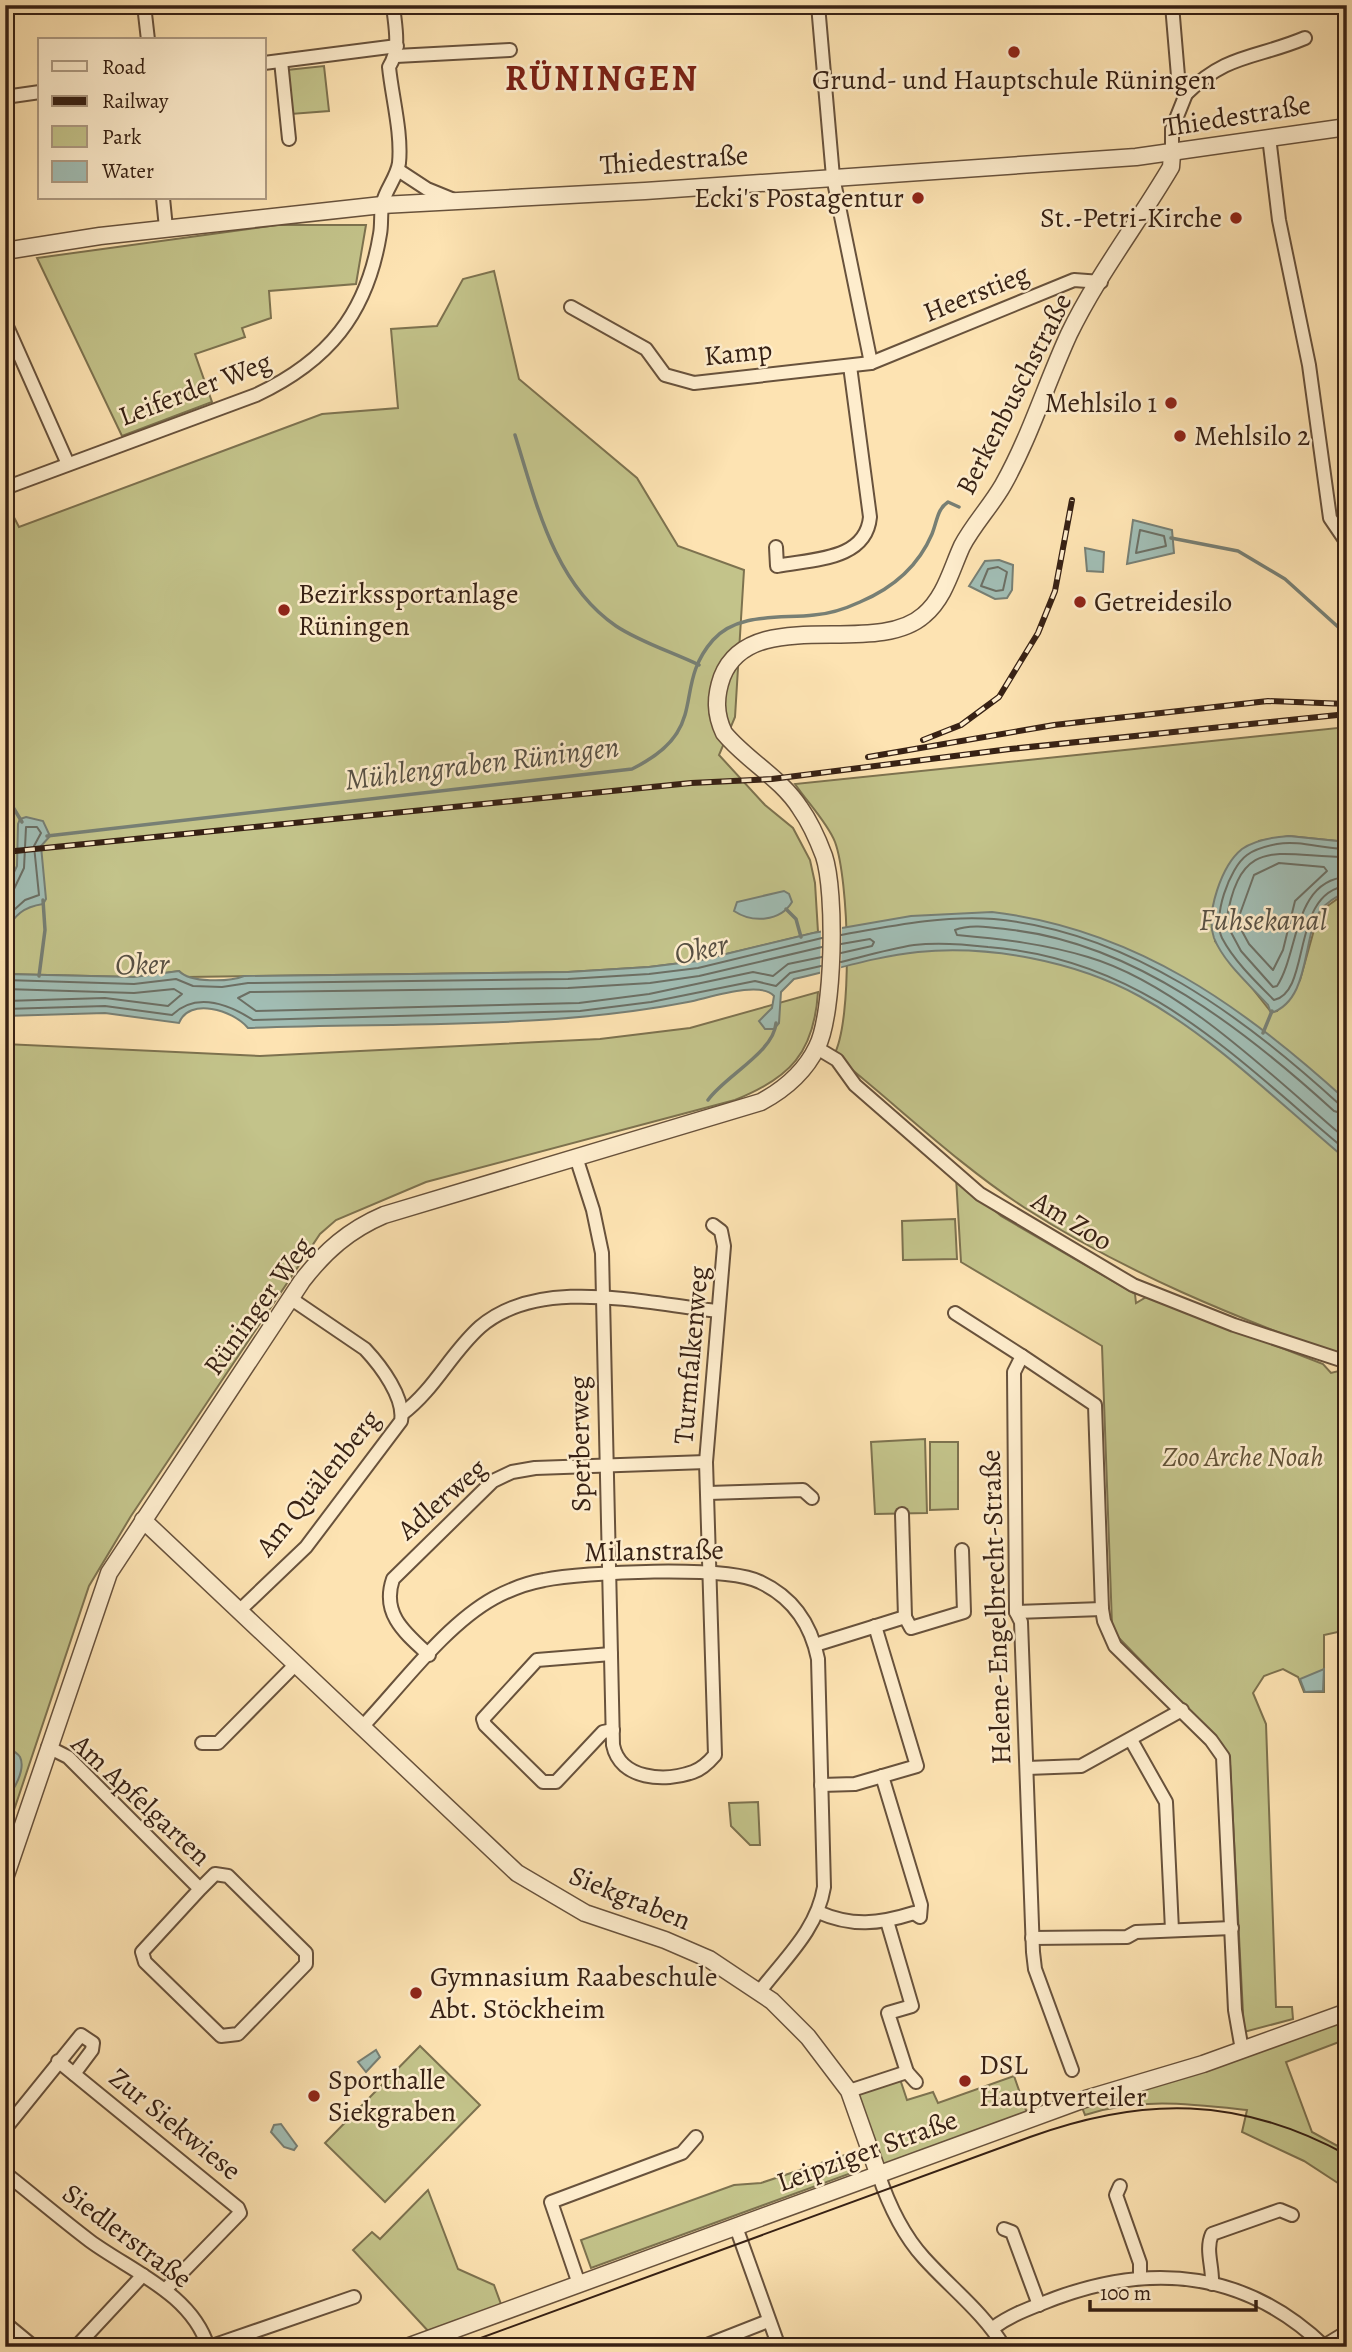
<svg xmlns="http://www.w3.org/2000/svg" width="1352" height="2352" viewBox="0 0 1352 2352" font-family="Alegreya,serif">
  <rect width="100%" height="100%" fill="#fde3b2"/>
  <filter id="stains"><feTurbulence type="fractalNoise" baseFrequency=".00286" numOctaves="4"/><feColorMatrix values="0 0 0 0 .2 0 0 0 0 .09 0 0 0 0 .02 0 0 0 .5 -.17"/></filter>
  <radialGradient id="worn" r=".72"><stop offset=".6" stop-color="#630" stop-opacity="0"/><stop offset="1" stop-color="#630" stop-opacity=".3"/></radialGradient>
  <g fill="#c3c38a" stroke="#7d724f" stroke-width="2">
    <polygon points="324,66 329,111 291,114 287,70"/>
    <polygon points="277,225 366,225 356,284 269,291 271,318 242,328 245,337 195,354 212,402 122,436 37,258"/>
    <polygon points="494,271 519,379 637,478 678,546 744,570 735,717 719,755 765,805 793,828 810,860 815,883 818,932 697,961 649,967 568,972 186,977 179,971 134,977 5,974 5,500 19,527 322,414 398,408 391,329 437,326 463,279"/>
    <path d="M1347 727V842L1289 836 1259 841 1215 941 1271 1012 1277 1011 1300 980 1319 912 1347 892V1358C1234 1317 1126 1273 1025 1208 957 1164 897 1105 834 1055 853 1020 849 880 835 842 827 822 807 802 795 784Z"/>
    <path d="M818 992C814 1053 790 1078 735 1100L426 1182 336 1220 320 1234 131 1516 89 1586 5 1837V1044L260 1056 600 1039 690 1028Z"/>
    <polygon points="956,1177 1001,1216 1135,1294 1136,1303 1148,1296 1323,1364 1331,1373 1347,1369 1347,1630 1324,1635 1324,1692 1304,1692 1298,1677 1283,1669 1264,1676 1253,1693 1266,1724 1276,2007 1292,2007 1293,2019 1244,2032 1230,1764 1222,1744 1117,1636 1112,1625 1102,1346 961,1262"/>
    <polygon points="955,1219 957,1259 903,1260 902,1221"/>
    <polygon points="925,1439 927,1513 875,1514 871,1442"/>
    <polygon points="930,1442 958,1442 958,1509 930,1510"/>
    <polygon points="758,1802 760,1845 750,1845 731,1826 729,1803"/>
    <path d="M1347 2014V2039L1286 2062 1312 2132 1347 2151V2189L1304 2161 1242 2132 1247 2110C1192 2104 1139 2097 1085 2115L1080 2102Z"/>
    <polygon points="420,2046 480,2105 385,2202 325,2143"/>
    <polygon points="1014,2076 1027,2113 882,2167 855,2095 900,2079 907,2100 933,2092 938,2103"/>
    <polygon points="851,2153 857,2171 591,2268 581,2240 734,2185 761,2183"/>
    <polygon points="428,2190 458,2269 494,2285 502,2307 430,2333 353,2250 372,2232 380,2239"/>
  </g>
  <g fill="#a1bdb4" stroke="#777f74" stroke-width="2">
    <polygon points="1133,520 1172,530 1174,553 1127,564"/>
    <polygon points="1085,548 1104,552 1103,572 1087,571"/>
    <polygon points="999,560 1013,565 1012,590 1007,598 995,599 969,586 985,561"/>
    <path d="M26 817 43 821 50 836 41 846 46 899 43 904C23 907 15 915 5 932V891L17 866 18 824 20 819Z"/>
    <path d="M1289 836 1347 842V892C1337 896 1327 902 1320 911 1302 937 1311 1000 1271 1013L1268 1005C1250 985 1224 963 1214 938 1205 913 1222 865 1242 849 1255 840 1274 837 1289 836Z"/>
    <path d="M784 891 789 894 792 902C780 922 752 923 734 911L737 902Z"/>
    <path d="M992 912C1135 929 1243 1006 1347 1101V1160C1280 1104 1215 1038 1139 996 1075 961 990 945 918 952 877 956 834 970 794 979L781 992 779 1023 774 1029H765L759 1021 772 1008 774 996C760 980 709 998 688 1002 544 1030 394 1022 248 1028 233 1010 189 997 179 1023L105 1013 5 1016V974L134 977 179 971C190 983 229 982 244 976L568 972 649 967 697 961 813 933 911 916Z"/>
    <polygon points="1324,1669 1323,1691 1305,1692 1300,1679"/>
    <path d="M5 1746C10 1749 17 1752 20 1757 26 1769 14 1791 5 1800Z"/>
    <polygon points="376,2050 380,2057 366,2072 358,2062"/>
    <polygon points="281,2124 297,2146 294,2150 284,2147 271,2132 274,2125"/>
  </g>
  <polygon fill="#fde3b2" points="842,924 841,972 820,977 821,928"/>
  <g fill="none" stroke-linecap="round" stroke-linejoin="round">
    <g stroke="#6c6f64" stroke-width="2">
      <polygon points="1140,530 1164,536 1166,546 1136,553"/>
      <polygon points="998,567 1007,572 1003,590 996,591 981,586 988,569"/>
      <path d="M1347 849C1323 849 1300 840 1277 844 1267 846 1255 849 1247 855 1229 868 1212 918 1222 938 1234 961 1256 982 1274 1000 1312 992 1290 892 1347 886"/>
      <path d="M1347 857C1279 857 1240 832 1226 923L1241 951 1273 987 1277 986C1299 953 1293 880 1347 877"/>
      <polygon points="1279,863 1324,867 1327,871 1295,901 1283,950 1273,970 1249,944 1237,922 1254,875"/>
      <polyline points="5,892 14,889 24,868 26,827 37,827 41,833 34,846 39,895 25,900 5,918"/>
      <path d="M841 935C891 926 943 915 994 919 1128 931 1243 1016 1339 1104L1347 1106"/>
      <polyline points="841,953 872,946 874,942 870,939 841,944"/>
      <polyline points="822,957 788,964 773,976 753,972 649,994 579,1003 256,1011 238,998 250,992 568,988 650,983 699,976 822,947"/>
      <path d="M841 962C865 956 889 949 914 945 938 942 963 944 988 947 1145 959 1233 1056 1347 1151"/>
      <polyline points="5,980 134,984 176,979 193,986 222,987 248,983 568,979 649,974 698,968 822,938"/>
      <polyline points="5,989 134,993 174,989 182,994 168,1006 105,998 5,1001"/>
      <path d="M5 1009 105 1006 172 1015C196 992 228 1004 253 1020L580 1011 651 1002 755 981 776 986 790 973 821 966"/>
      <path d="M1347 1115 1334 1111C1244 1029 1136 945 1013 930 995 928 971 923 955 930L957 935C1002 939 1045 944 1088 957 1180 984 1274 1078 1347 1140"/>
    </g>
    <g stroke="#777f74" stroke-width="3.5">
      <path d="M515 435C536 502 554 584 616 626 640 642 672 652 699 665"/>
      <polyline points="1171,538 1238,551 1285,579 1347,635"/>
      <polyline points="5,794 22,822"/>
      <path d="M47 836 632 769C713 729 670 689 713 640 738 612 781 619 814 615 829 614 847 608 860 602 893 588 918 567 932 534 937 522 937 509 948 502L959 507"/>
      <polyline points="786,909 796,919 801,937"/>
      <polyline points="39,976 45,930 43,900"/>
      <polyline points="1263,1033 1272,1011"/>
      <path d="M708 1100C725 1076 774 1052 776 1023"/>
    </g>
    <defs>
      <g id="minor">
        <polyline points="144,5 148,40"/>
        <polyline points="818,5 833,177 871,363"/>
        <polyline points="1172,5 1178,76 1186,94 1172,129 1172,154"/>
        <polyline points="396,56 510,50"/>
        <polyline points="281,61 289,139"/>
        <polyline points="264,63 397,46"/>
        <path d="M1186 94C1228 53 1255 59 1305 38"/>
        <polyline points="5,97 40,92"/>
        <polyline points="1269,137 1279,220 1309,365 1330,518 1347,543"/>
        <polyline points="398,170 427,189 454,200"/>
        <polyline points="163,198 166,228"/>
        <polyline points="571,307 646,349 665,375 694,383 871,363 1074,280 1101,282"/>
        <polyline points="5,322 68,464"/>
        <path d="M5 488 256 395C328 361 367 314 380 234 382 224 380 212 383 202 386 189 397 177 399 163 402 133 392 97 389 67 401 48 395 27 393 5"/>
        <path d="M776 547 777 566C811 559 866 561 870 517L850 366"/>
        <polyline points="817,1048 837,1060 855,1085 980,1194 1133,1285 1234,1325 1347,1362"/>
        <path d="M576 1157 593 1210 602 1253 613 1745C620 1780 665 1782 693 1772 702 1769 709 1762 715 1755L706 1462 724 1246 721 1231 713 1225"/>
        <polyline points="955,1313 1022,1356 1014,1372 1016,1612 1021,1622 1033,1952 1035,1969 1072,2070"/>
        <polyline points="1022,1356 1095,1405 1102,1609 1104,1621 1115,1646 1211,1740 1223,1757 1235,2010 1242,2050"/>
        <path d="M402 1414C435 1389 450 1354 480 1327 540 1275 646 1304 718 1311"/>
        <polyline points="708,1493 803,1490 812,1498"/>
        <polyline points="902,1514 905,1617"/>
        <path d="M239 1611 306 1547 401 1421C405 1398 381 1366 365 1349L290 1298"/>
        <polyline points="1016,1612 1102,1609"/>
        <polyline points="815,1645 905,1617 911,1628 964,1612 962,1550"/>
        <polyline points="611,1654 537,1660 483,1719 485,1725 543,1782 556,1782 603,1732 613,1730"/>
        <path d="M429 1655C405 1633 381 1614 393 1579L493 1481 512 1472 535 1468 706 1462"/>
        <path d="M362 1727C401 1686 445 1625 494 1598 509 1590 527 1583 544 1580 584 1572 726 1565 760 1582 792 1597 811 1624 818 1659L824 1887C817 1930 785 1958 760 1991"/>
        <polyline points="1131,1740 1166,1802 1172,1930"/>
        <polyline points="202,1743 218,1743 296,1664"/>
        <polyline points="48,1747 68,1757 200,1889 215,1874 228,1876 306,1953 306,1964 238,2034 221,2036 145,1962 142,1952 200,1889"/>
        <polyline points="1027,1768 1081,1766 1182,1710"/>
        <polyline points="821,1785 855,1784 917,1766 875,1626"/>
        <path d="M818 1912C852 1927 879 1924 914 1913L920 1917 921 1905 882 1776"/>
        <polyline points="887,1921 912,2006 888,2013 907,2072"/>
        <polyline points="1032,1938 1127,1937 1136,1932 1232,1928"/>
        <polyline points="58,2061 238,2208 240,2213 165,2290"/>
        <polyline points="849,2091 907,2072 916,2082"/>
        <polyline points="5,2129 81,2035 93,2043 92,2050 74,2074"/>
        <path d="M5 2173C33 2195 61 2219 90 2241 131 2271 192 2294 208 2347"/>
        <path d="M878 2173C888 2203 903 2235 924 2258 951 2288 984 2313 1004 2347"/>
        <polyline points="1120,2186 1116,2195 1140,2263 1140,2277"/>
        <polyline points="736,2227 779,2347"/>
        <polyline points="1004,2229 1012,2232 1039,2305"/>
        <polyline points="579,2284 551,2202 682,2153 696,2137"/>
        <path d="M1212 2284C1213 2266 1205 2250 1212 2234L1280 2210 1292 2215"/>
        <polyline points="5,2323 34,2347"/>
        <path d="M993 2328C1012 2314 1033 2307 1056 2298 1154 2262 1247 2272 1325 2347"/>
        <polyline points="1324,2346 1347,2332"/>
        <polyline points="76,2347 143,2275"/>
        <polyline points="209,2347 354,2297"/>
        <polyline points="702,2347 768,2321"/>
      </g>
      <g id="tertiary">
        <polyline points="5,251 100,236 382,205 645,191 1136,157 1347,127"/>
        <polyline points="143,1520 517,1873 585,1913 665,1940 709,1959 772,2001 808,2037 849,2091 878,2173"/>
        <path d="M5 1878 109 1573 302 1281C325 1251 349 1230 384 1215L761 1102C785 1089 805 1072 817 1047 834 1014 836 892 824 856 818 840 810 822 800 808 781 778 746 760 724 733 715 714 715 697 722 677 751 603 875 659 924 615 945 597 951 570 962 546 973 525 991 506 1003 485 1030 437 1046 384 1069 334 1097 276 1138 223 1171 167L1172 154"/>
        <polyline points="407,2347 1082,2100 1203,2064 1347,2012"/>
      </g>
    </defs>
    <use href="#minor" stroke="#68523c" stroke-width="16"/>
    <use href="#tertiary" stroke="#68523c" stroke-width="19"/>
    <use href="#minor" stroke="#feedcd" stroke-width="12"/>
    <use href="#tertiary" stroke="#feedcd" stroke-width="16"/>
    <path stroke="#372114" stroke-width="2" d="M456 2347 1030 2137C1143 2096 1239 2096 1347 2155"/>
    <defs>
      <g id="rail">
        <polyline points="923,740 961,725 999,697 1038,633 1055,591 1072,500"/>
        <polyline points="868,757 1054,725 1268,701 1347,704"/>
        <polyline points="5,852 691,783 772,779 1010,749 1347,714"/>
      </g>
    </defs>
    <use href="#rail" stroke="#372114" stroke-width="6"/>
    <use href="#rail" stroke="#feedcd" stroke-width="3.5" stroke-dasharray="10" stroke-linecap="butt"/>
  </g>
  <g fill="#8f2418" stroke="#feedcd" stroke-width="2.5">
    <circle cx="1014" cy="52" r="7"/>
    <circle cx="918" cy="198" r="7"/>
    <circle cx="1236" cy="218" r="7"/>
    <circle cx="1171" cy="403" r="7"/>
    <circle cx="1180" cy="436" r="7"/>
    <circle cx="1080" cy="602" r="7"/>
    <circle cx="284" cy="610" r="7"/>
    <circle cx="416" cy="1993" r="7"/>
    <circle cx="965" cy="2081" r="7"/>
    <circle cx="314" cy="2096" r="7"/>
  </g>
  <g text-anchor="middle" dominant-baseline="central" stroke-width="5" stroke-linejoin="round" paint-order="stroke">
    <g font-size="28" fill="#372114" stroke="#feedcd" text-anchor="start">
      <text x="1014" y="80" text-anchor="middle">Grund- und Hauptschule Rüningen</text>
      <text x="904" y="198" text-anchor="end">Ecki's Postagentur</text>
      <text x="1222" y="218" text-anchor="end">St.-Petri-Kirche</text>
      <text x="1157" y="403" text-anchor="end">Mehlsilo 1</text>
      <text x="1194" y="436">Mehlsilo 2</text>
      <text x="298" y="594">Bezirkssportanlage<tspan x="298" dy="32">Rüningen</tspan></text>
      <text x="1094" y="602">Getreidesilo</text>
      <text x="430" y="1977">Gymnasium Raabeschule<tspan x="430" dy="32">Abt. Stöckheim</tspan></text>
      <text x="979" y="2065">DSL<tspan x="979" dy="32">Hauptverteiler</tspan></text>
      <text x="328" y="2080">Sporthalle<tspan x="328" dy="32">Siekgraben</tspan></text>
    </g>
    <g font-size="28" fill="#372114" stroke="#feedcd">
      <text transform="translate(1237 116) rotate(-9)">Thiedestraße</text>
      <text transform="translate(674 160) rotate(-4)">Thiedestraße</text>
      <text transform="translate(976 293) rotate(-22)">Heerstieg</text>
      <text transform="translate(738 353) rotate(-6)">Kamp</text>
      <text transform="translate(195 389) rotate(-21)">Leiferder Weg</text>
      <text transform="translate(1014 394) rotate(-63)">Berkenbuschstraße</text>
      <text transform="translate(1072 1221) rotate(31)">Am Zoo</text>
      <text transform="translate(258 1306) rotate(-54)">Rüninger Weg</text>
      <text transform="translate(691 1355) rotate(-85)">Turmfalkenweg</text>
      <text transform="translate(580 1444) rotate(-91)">Sperberweg</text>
      <text transform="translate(318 1483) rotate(-51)">Am Quälenberg</text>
      <text transform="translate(442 1499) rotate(-41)">Adlerweg</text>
      <text transform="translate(654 1551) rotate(-1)">Milanstraße</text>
      <text transform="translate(996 1607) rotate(-92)">Helene-Engelbrecht-Straße</text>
      <text transform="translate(141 1800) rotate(43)">Am Apfelgarten</text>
      <text transform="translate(630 1898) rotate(22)">Siekgraben</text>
      <text transform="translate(175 2124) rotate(39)">Zur Siekwiese</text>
      <text transform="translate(867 2151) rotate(-20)">Leipziger Straße</text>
      <text transform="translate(127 2236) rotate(37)">Siedlerstraße</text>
    </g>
    <g font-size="28" font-style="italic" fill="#615237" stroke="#feedcd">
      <text x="1243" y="1457">Zoo Arche Noah</text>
    </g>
    <g font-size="30" font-style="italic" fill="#575044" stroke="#feedcd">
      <text transform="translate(482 763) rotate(-7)">Mühlengraben Rüningen</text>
      <text x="1263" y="920">Fuhsekanal</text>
      <text transform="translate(701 949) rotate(-12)">Oker</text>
      <text transform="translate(142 964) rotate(-1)">Oker</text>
    </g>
    <g font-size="35" font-weight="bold" letter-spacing="2" fill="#7a1f14" stroke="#feedcd">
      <text x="602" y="78">RÜNINGEN</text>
    </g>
  </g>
  <rect width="1352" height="2352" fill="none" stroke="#fde3b2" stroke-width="28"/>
  <rect x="7" y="7" width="1338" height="2338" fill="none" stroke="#372114" stroke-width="3.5"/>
  <rect x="14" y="14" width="1324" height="2324" fill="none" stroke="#372114" stroke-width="2"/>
  <rect x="38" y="38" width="228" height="161" fill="#feedcd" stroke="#ae9b83" stroke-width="2"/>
  <rect x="52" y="61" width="35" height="10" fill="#feedcd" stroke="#ae9b83" stroke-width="2"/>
  <text x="102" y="74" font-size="21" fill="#372114">Road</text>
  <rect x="52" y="96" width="35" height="10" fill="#372114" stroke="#ae9b83" stroke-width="2"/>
  <text x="102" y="108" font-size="21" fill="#372114">Railway</text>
  <rect x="52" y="126" width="35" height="21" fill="#c3c38a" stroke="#ae9b83" stroke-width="2"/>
  <text x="102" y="144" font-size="21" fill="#372114">Park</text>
  <rect x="52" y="161" width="35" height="21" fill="#a1bdb4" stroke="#ae9b83" stroke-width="2"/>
  <text x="102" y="178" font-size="21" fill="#372114">Water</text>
  <path d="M1090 2300v10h166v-10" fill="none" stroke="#372114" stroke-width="3.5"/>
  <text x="1100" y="2300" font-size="21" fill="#372114" stroke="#feedcd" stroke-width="5" paint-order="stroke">100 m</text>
  <rect width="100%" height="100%" filter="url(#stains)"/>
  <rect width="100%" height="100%" fill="url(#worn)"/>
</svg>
